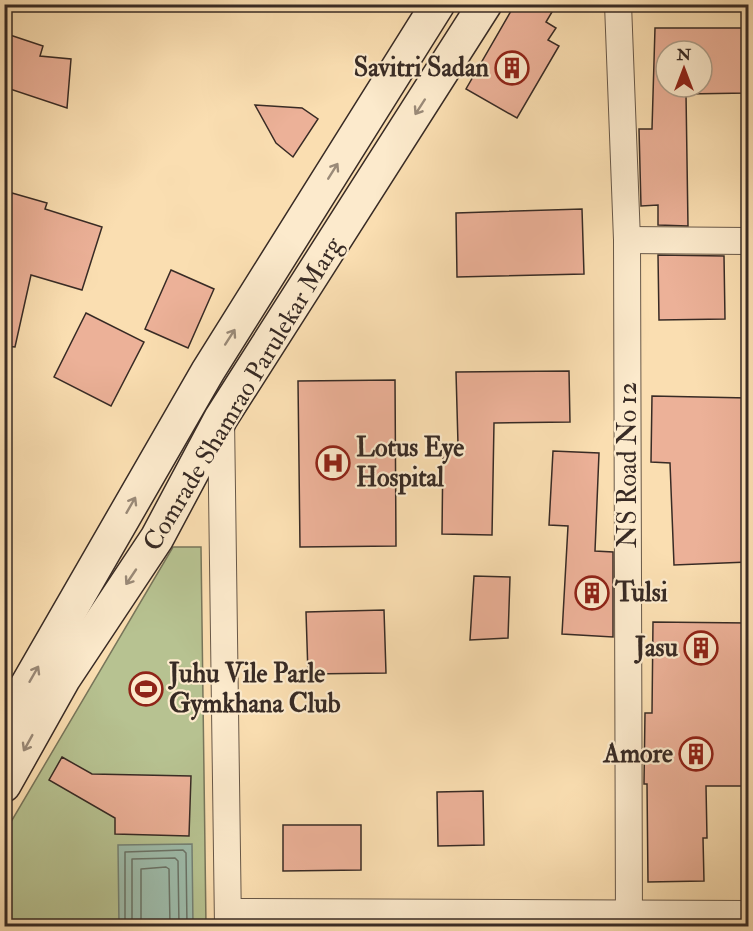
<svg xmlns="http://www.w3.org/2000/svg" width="753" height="931" viewBox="0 0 753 931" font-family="'IM FELL Double Pica',serif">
  <rect width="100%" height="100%" fill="#fadeb1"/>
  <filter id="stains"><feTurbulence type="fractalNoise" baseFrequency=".00333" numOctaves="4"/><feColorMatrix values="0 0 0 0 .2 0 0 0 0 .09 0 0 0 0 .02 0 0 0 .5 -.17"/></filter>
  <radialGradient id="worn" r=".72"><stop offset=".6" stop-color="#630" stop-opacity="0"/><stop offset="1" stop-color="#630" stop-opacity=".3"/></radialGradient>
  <polygon fill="#b7c291" stroke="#78765b" stroke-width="1.5" points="173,547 201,547 206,926 5,926 5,832"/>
  <polygon fill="#9ebcab" stroke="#758275" stroke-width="1.5" points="192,844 193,926 119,926 118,845"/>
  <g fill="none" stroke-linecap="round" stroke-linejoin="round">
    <g stroke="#6b7468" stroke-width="1.5">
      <polyline points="125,926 125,852 183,850 186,853 187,926"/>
      <polyline points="132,926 132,859 175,858 178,861 179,926"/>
      <polyline points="141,926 141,869 166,867 169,869 170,926"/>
    </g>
  </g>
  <g fill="#ecb198" stroke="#382b25" stroke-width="1.5" fill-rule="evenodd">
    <polygon points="515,4 539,4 552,12 546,22 556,28 548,40 559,46 517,118 466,89"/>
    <path d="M655 28H748V93L686 94 688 226 658 225V205L641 206 639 129H652ZM666 51H702V87H666Z"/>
    <polygon points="4,33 43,46 40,56 71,59 67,108 4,87"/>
    <polygon points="255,105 302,108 318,119 293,157 276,143"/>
    <polygon points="12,193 47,203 45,209 102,227 82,290 31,275 15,347 4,346 4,223"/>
    <polygon points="582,209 584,274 457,277 456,213"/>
    <polygon points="658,255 724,256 725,319 659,320"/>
    <polygon points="171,270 214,289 188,348 145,329"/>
    <polygon points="86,313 144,342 111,406 54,377"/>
    <polygon points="569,371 570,422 494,423 492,535 442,534 443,444 458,444 456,372"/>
    <polygon points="395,380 396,546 300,547 298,381"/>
    <polygon points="652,396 748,398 748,562 674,565 670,463 651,462"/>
    <polygon points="553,451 599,453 595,551 613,552 613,637 562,634 568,526 549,525"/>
    <polygon points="474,576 510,577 508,638 470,640"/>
    <polygon points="384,610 386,673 308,674 306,612"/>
    <polygon points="653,622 748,623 748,674 744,723 748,724 748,786 706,786 707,838 703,838 704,881 648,882 647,784 644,784 645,713 652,713"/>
    <polygon points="62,757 92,774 191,776 189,836 115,834 115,818 49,780"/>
    <polygon points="483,791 484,845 438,846 437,792"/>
    <polygon points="283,825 361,825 361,870 283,871"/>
  </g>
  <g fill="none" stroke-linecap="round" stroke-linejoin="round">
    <defs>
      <g id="street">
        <polyline points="618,4 627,240 629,926"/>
        <polyline points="627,240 748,241"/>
        <polyline points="221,418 228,926"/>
        <polyline points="229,912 748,914"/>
      </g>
      <g id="secondary">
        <polyline points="4,725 208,371 438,4"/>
        <polyline points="4,785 64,678 157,538 221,418 485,4"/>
      </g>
    </defs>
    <use href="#street" stroke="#685848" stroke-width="28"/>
    <use href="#secondary" stroke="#382b25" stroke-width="36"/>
    <use href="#street" stroke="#fceacc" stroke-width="26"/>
    <use href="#secondary" stroke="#fceacc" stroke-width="33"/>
  </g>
  <defs><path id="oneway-shaft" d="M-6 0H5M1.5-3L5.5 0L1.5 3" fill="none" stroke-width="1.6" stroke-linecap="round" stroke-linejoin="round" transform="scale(1.5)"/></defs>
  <g stroke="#9a8a78">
    <use href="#oneway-shaft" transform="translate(420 107) rotate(123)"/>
    <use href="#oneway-shaft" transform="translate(333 171) rotate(-58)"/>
    <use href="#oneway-shaft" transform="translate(230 337) rotate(-57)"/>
    <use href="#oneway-shaft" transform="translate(131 505) rotate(-60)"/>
    <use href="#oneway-shaft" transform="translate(131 577) rotate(124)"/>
    <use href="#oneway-shaft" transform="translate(34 674) rotate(-60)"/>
    <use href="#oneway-shaft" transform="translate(28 743) rotate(119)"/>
  </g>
  <defs>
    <symbol id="building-ring" viewBox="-11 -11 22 22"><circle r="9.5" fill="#fceacc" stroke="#8f2418" stroke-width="1.5"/><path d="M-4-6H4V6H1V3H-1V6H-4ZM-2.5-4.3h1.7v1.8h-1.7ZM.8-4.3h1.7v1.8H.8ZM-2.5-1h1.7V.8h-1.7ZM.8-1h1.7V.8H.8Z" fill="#8f2418"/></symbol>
    <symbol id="hospital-ring" viewBox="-11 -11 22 22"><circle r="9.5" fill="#fceacc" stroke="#8f2418" stroke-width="1.5"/><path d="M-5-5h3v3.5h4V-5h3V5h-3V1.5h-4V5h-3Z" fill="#8f2418"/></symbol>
    <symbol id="stadium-ring" viewBox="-11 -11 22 22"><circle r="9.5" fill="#fceacc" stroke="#8f2418" stroke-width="1.5"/><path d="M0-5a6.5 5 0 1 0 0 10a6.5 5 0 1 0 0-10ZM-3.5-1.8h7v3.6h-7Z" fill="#8f2418"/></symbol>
  </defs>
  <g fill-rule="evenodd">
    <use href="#building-ring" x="493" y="49" width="38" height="38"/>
    <use href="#hospital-ring" x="314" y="444" width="38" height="38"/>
    <use href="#building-ring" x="573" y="574" width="38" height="38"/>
    <use href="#building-ring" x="682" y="629" width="38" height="38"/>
    <use href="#stadium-ring" x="127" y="670" width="38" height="38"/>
    <use href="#building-ring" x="677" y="735" width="38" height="38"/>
  </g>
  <g text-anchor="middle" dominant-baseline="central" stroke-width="4.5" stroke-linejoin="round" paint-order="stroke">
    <g font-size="26" font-weight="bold" fill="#382b25" stroke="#fceacc" text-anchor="end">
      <text x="489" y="68">Savitri Sadan</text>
      <text x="356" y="448" text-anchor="start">Lotus Eye<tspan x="356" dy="30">Hospital</tspan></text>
      <text x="615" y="593" text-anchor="start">Tulsi</text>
      <text x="678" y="648">Jasu</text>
      <text x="169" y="674" text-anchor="start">Juhu Vile Parle<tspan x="169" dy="30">Gymkhana Club</tspan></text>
      <text x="673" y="754">Amore</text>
    </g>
    <g font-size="26" fill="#382b25" stroke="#fceacc">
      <text transform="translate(243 394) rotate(-59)">Comrade Shamrao Parulekar Marg</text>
      <text transform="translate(628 465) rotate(-90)">NS Road No 12</text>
    </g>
  </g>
  <rect width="753" height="931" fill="none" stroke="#fadeb1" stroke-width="24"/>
  <rect x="6" y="6" width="741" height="919" fill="none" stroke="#382b25" stroke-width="3"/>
  <rect x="12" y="12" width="729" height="907" fill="none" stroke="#382b25" stroke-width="1.5"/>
  <g transform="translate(684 69)"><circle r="28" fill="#fceacc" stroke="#ae9e89" stroke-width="1.5"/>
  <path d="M0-4.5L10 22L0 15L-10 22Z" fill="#8f2418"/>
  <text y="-9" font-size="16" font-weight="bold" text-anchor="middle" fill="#382b25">N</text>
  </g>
  <rect width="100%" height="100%" filter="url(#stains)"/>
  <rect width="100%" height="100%" fill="url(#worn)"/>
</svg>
